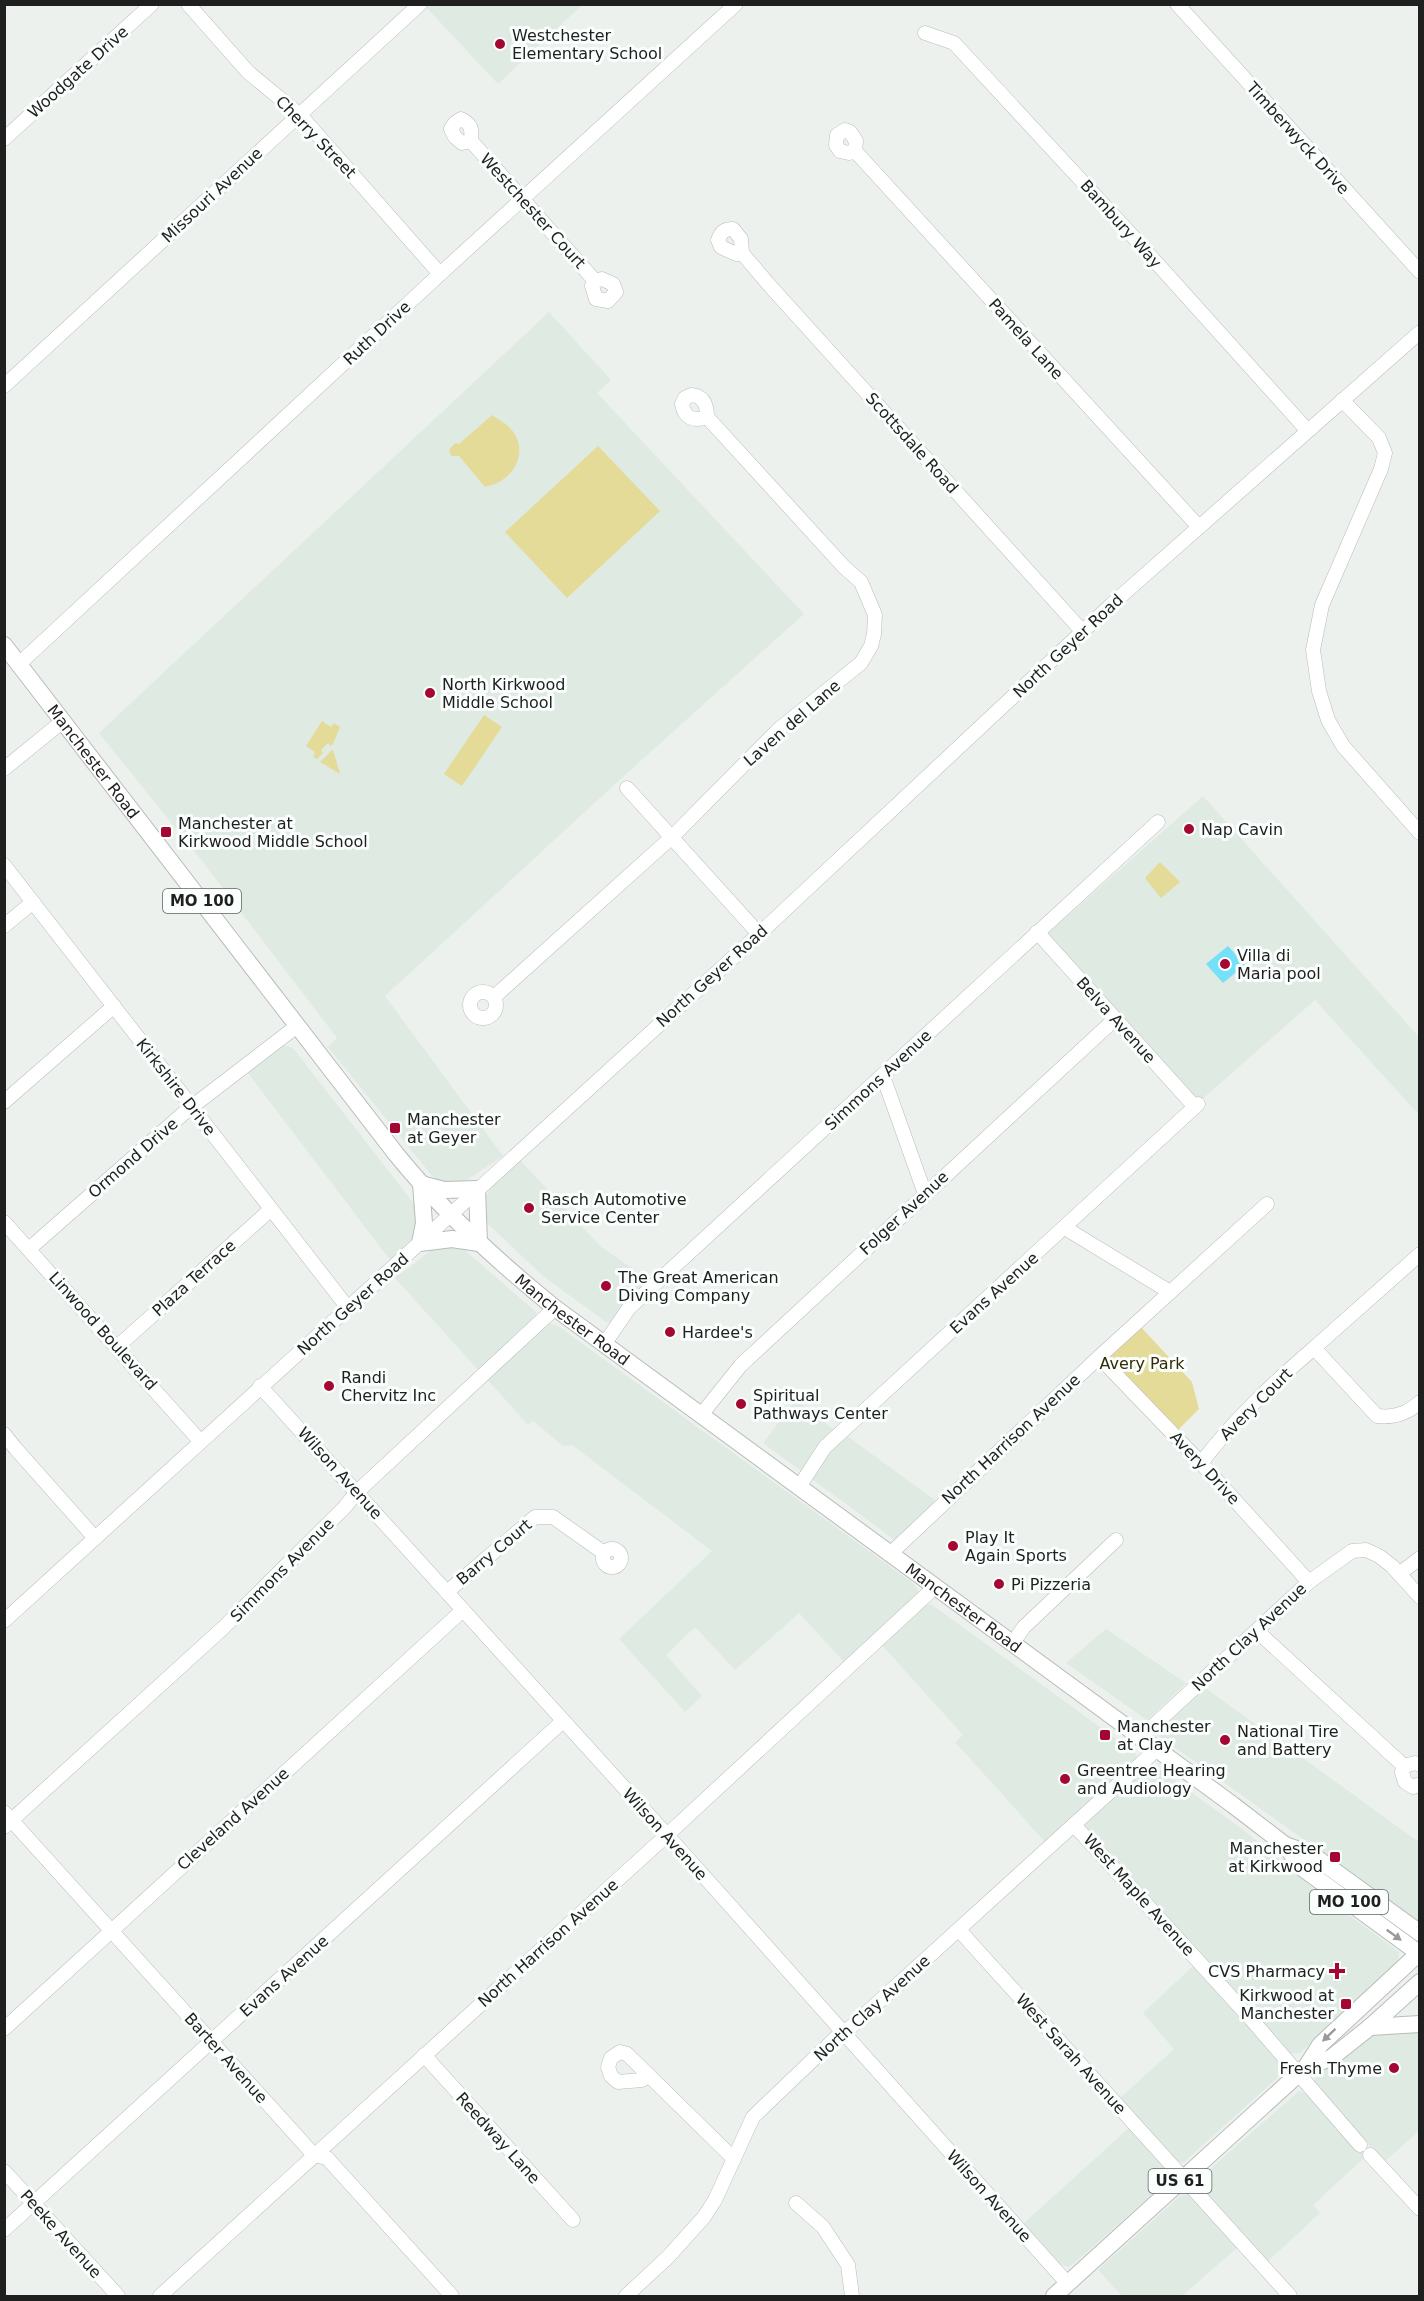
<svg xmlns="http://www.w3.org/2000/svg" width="1424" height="2301" viewBox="0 0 1424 2301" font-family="'DejaVu Sans',sans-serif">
  <rect width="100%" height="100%" fill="#edf1ee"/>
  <g fill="#deeae2">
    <polygon points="424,5 582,5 498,84"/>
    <polygon points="549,312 611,380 597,393 804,614 625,775 385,996 503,1156 464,1182 448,1185 436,1180 429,1172 328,1047 337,1038 202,861 99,733"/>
    <polygon points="1203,796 1419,1037 1419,1115 1315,1000 1199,1102 1045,936"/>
    <polygon points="284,1045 293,1048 415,1205 419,1233 390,1260 248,1073"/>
    <polygon points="519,1159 601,1247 651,1281 613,1323 606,1322 543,1276 488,1224 484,1217 484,1199 491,1188"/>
    <polygon points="460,1246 536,1312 536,1318 479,1371 394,1277 409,1268 432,1249"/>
    <polygon points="548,1323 558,1326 913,1583 919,1592 919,1596 845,1663 799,1613 735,1670 695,1627 666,1655 702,1696 685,1712 619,1639 712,1551 572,1445 563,1446 533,1421 528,1425 486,1378"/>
    <polygon points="796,1400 845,1438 847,1436 936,1501 895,1540 763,1443"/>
    <polygon points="931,1604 1134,1752 1137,1756 1138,1761 1047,1844 955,1742 963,1735 882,1645 926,1605"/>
    <polygon points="1106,1629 1186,1683 1147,1720 1066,1663"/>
    <polygon points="1204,1687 1419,1842 1419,1922 1159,1736 1158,1729"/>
    <polygon points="1154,1765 1246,1832 1323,1896 1399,1952 1398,1961 1300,2053 1290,2054 1084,1828 1090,1818 1148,1767"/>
    <polygon points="1193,1966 1280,2062 1282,2068 1280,2074 1276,2079 1183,2163 1174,2160 1119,2099 1174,2049 1143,2013"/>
    <polygon points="1419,2030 1419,2131 1384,2162 1317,2087 1314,2081 1317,2076 1368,2036 1376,2033"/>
    <polygon points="1299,2091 1311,2095 1366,2156 1313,2205 1320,2213 1267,2262 1205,2192 1200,2181 1202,2176"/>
    <polygon points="1130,2127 1166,2167 1169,2173 1168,2178 1164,2184 1073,2264 1068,2267 1058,2263 1022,2225"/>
    <polygon points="1190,2194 1239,2246 1182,2296 1122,2296 1098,2270 1180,2196"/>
  </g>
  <g fill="#e5db99">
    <path d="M492 415C497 419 504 422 508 426 532 449 515 481 485 487L459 456H451L449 450 455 443 459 444Z"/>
    <polygon points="598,446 660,511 567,598 505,532"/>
    <polygon points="484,715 502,727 462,786 444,774"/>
    <polygon points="322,721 331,727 334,723 340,727 333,744 331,746 328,743 321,750 323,753 317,759 313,757 315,752 306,746"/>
    <polygon points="332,750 333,750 340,774 320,762"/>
    <polygon points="1160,862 1180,882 1161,898 1145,878"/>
    <polygon points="1139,1325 1192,1382 1199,1409 1176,1432 1104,1357"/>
  </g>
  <polygon fill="#75e0f8" points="1228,946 1245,965 1223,983 1206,964"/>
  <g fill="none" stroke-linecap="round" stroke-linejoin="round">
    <defs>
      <g id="minor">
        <polyline points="188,4 248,72 300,115 440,274"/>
        <polyline points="1177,4 1420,272"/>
        <polyline points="925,33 954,43 1127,230 1307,430"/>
        <polyline points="4,139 152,4"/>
        <path d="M471 141 462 143 455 137 451 129 455 123 461 119C472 124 472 130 471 141L595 281 602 279 613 284 616 292 608 301 596 299 592 286 595 281"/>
        <polyline points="855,151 849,153 840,151 836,145 837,135 845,130 850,132 856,141 855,151 1198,526"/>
        <path d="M742 253 736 254 721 247 718 240C721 232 724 229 733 229L741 239 742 253 770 286 1083 632"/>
        <polyline points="4,386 420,4"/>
        <polyline points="1342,400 1379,438 1385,453 1381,469 1322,605 1313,650 1319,691 1328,720 1343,746 1420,833"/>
        <polyline points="19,664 440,274 736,4"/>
        <polyline points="4,769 63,721"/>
        <polyline points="627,788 759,934"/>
        <polyline points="4,865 348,1308"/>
        <polyline points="4,926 33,902"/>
        <polyline points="1037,932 1195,1107"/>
        <circle cx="483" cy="1005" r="13"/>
        <path d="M494 997 672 837 778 730 861 663 871 646 874 634 875 615 861 582 844 567 707 417C707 405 704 396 691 395L685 398 682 404C684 418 694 422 707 417"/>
        <polyline points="883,1076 925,1194"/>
        <polyline points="4,1102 114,1006"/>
        <polyline points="4,1222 200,1441"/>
        <polyline points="1065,1228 1170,1292"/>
        <polyline points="29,1249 185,1112 297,1026"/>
        <path d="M1420 1254 1314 1348 1377 1416C1394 1418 1407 1414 1420 1402"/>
        <polyline points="605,1343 629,1308 1158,822"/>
        <polyline points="117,1347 270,1210"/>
        <polyline points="1099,1357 1201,1463 1309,1582"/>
        <polyline points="260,1386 667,1835 1068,2284"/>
        <polyline points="701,1415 741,1365 1115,1019"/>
        <polyline points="4,1434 16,1449 95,1538"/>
        <path d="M1201 1463C1235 1419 1272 1384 1314 1348"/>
        <polyline points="799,1487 825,1447 1198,1104"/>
        <circle cx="612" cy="1558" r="9"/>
        <polyline points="890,1554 1099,1357 1267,1204"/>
        <polyline points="1399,1574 1420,1558"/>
        <polyline points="447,1592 535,1517 553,1517 604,1553"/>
        <polyline points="4,1621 759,934 1112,604 1420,332"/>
        <polyline points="1257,1631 1404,1766"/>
        <polyline points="1012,1644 1024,1627 1116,1540"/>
        <polyline points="1140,1738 1309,1582 1352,1551 1366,1550 1379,1556 1392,1566 1420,1597"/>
        <polyline points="1404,1766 1402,1772 1405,1782 1413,1787 1420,1784"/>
        <polyline points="1404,1766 1415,1763 1420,1765"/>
        <polyline points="4,1812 314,2155 327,2158 452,2296"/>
        <polyline points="1074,1825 1251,2019 1360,2145"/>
        <polyline points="4,1827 223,1628 344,1508 357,1492 555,1308"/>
        <polyline points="959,1930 1290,2296"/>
        <polyline points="4,2029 463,1610"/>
        <polyline points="424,2055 573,2220"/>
        <polyline points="648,2076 642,2080 618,2082 611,2076 608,2067 611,2058 620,2052 627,2054 734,2159"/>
        <polyline points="1370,2155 1420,2209"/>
        <polyline points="4,2171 118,2296"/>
        <polyline points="796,2203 823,2227 848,2265 852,2296"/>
        <polyline points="4,2230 563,1721"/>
        <polyline points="160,2296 667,1835 935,1587"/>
        <polyline points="626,2296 668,2257 704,2217 715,2200 753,2117 842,2032 851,2027 1156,1750"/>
      </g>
      <g id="major">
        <path id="s1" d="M4 645 396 1154C443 1212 497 1261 555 1308L1233 1805 1285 1845 1301 1867 1420 1954"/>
        <polyline points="421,1184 424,1223 420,1243 452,1239 479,1243"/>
        <polyline points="421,1184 444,1190 477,1189 479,1243"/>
        <polyline points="1285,1845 1311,1854 1420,1933"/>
        <polyline points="1370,2027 1420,2024"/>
        <polyline points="1306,2067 1331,2058 1370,2027 1420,1982"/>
        <polyline points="1054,2296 1306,2067 1320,2045 1420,1952"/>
      </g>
    </defs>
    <use href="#minor" stroke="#b8bcb9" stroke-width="15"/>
    <use href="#major" stroke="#b8bcb9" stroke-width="18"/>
    <use href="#minor" stroke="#fff" stroke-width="14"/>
    <use href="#major" stroke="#fff" stroke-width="16"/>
  </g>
  <defs><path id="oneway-solid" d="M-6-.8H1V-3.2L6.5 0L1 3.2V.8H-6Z" transform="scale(1.5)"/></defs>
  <g fill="#9a9a9a">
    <use href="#oneway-solid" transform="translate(1394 1935) rotate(36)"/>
    <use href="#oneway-solid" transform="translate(1329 2035) rotate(136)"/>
  </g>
  <g fill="#a40732" stroke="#fafefc" stroke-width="2">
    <circle cx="500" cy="44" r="6"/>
    <circle cx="430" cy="693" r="6"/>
    <circle cx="1189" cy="829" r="6"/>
    <rect x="160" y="826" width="12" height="12" rx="3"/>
    <circle cx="1225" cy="964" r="6"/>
    <rect x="389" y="1122" width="12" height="12" rx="3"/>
    <circle cx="529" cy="1208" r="6"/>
    <circle cx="606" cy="1286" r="6"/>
    <circle cx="670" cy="1332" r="6"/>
    <circle cx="329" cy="1386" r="6"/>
    <circle cx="741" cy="1404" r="6"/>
    <circle cx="953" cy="1546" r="6"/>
    <circle cx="999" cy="1584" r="6"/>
    <rect x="1099" y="1729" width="12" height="12" rx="3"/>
    <circle cx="1225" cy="1740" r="6"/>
    <circle cx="1065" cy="1779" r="6"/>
    <rect x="1329" y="1851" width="12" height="12" rx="3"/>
    <path d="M1334 1962h6v6h6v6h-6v6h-6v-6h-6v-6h6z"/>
    <rect x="1340" y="1998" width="12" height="12" rx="3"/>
    <circle cx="1394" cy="2068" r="6"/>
  </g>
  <g text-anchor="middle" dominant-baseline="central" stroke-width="6" stroke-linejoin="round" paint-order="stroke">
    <g fill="#fafefc" stroke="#606261" stroke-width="1.5">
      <rect x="163" y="889" width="78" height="24" rx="4.5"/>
      <rect x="1310" y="1890" width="78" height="24" rx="4.5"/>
      <rect x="1148.5" y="2169" width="63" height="24" rx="4.5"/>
    </g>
    <g font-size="15" font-weight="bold" fill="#1e1f1e">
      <text x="202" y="901">MO 100</text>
      <text x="1349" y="1902">MO 100</text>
      <text x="1180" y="2181">US 61</text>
    </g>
    <g font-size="16" fill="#1e1f1e" stroke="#fafefc" text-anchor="start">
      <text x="512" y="35">Westchester<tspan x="512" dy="18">Elementary School</tspan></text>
      <text x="442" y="684">North Kirkwood<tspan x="442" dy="18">Middle School</tspan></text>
      <text x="178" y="823">Manchester at<tspan x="178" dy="18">Kirkwood Middle School</tspan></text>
      <text x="1201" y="829">Nap Cavin</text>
      <text x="1237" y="955">Villa di<tspan x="1237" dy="18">Maria pool</tspan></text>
      <text x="407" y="1119">Manchester<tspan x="407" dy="18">at Geyer</tspan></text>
      <text x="541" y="1199">Rasch Automotive<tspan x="541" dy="18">Service Center</tspan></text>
      <text x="618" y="1277">The Great American<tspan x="618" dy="18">Diving Company</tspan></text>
      <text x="682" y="1332">Hardee's</text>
      <text x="341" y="1377">Randi<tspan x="341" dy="18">Chervitz Inc</tspan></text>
      <text x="753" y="1395">Spiritual<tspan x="753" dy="18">Pathways Center</tspan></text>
      <text x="965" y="1537">Play It<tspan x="965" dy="18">Again Sports</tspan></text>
      <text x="1011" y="1584">Pi Pizzeria</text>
      <text x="1117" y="1726">Manchester<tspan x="1117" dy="18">at Clay</tspan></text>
      <text x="1237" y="1731">National Tire<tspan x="1237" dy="18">and Battery</tspan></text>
      <text x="1077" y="1770">Greentree Hearing<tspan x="1077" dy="18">and Audiology</tspan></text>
      <text x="1323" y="1848" text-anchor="end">Manchester<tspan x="1323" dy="18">at Kirkwood</tspan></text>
      <text x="1325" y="1971" text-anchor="end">CVS Pharmacy</text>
      <text x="1334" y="1995" text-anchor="end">Kirkwood at<tspan x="1334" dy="18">Manchester</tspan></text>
      <text x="1382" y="2068" text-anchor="end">Fresh Thyme</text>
    </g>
    <g font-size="16" fill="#1e1f1e" stroke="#fafefc">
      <text transform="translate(78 72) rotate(-42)">Woodgate Drive</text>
      <text transform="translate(316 137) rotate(46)">Cherry Street</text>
      <text transform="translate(1298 138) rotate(48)">Timberwyck Drive</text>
      <text transform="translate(212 195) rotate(-43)">Missouri Avenue</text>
      <text transform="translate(533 211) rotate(48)">Westchester Court</text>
      <text transform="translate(1121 224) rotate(48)">Bambury Way</text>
      <text transform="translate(377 333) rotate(-43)">Ruth Drive</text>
      <text transform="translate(1026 339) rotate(48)">Pamela Lane</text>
      <text transform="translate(912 443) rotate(48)">Scottsdale Road</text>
      <text transform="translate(1068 646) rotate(-43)">North Geyer Road</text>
      <text transform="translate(792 723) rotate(-41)">Laven del Lane</text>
      <text stroke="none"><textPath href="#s1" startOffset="147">Manchester Road</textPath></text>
      <text transform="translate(712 976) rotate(-42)">North Geyer Road</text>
      <text transform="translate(1116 1020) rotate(48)">Belva Avenue</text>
      <text transform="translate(878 1080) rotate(-43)">Simmons Avenue</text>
      <text transform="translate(176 1087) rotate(52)">Kirkshire Drive</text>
      <text transform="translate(133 1158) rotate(-41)">Ormond Drive</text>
      <text transform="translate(904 1213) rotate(-43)">Folger Avenue</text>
      <text transform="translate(194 1278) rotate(-42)">Plaza Terrace</text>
      <text transform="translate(994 1293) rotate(-42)">Evans Avenue</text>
      <text transform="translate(353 1304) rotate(-42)">North Geyer Road</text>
      <text stroke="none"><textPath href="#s1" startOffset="885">Manchester Road</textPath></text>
      <text transform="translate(103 1331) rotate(48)">Linwood Boulevard</text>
      <text transform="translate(1256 1404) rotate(-45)">Avery Court</text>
      <text transform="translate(1011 1439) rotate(-43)">North Harrison Avenue</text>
      <text transform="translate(1205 1468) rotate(47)">Avery Drive</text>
      <text transform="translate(340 1473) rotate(48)">Wilson Avenue</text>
      <text transform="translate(494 1552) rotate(-40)">Barry Court</text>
      <text transform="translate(282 1570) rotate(-45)">Simmons Avenue</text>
      <text stroke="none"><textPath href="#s1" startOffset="1371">Manchester Road</textPath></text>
      <text transform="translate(1249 1637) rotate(-43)">North Clay Avenue</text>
      <text transform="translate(233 1819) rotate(-42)">Cleveland Avenue</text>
      <text transform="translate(665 1834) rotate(48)">Wilson Avenue</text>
      <text transform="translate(1139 1895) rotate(48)">West Maple Avenue</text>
      <text transform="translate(548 1943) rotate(-42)">North Harrison Avenue</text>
      <text transform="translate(284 1976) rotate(-42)">Evans Avenue</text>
      <text transform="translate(872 2008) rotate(-42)">North Clay Avenue</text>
      <text transform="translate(1071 2054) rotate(48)">West Sarah Avenue</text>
      <text transform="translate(226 2058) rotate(48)">Barter Avenue</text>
      <text transform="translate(498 2138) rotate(48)">Reedway Lane</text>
      <text transform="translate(989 2196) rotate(48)">Wilson Avenue</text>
      <text transform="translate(61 2234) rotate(48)">Peeke Avenue</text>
    </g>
    <g font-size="16" fill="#312c07" stroke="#fafefc">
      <text x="1142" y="1363">Avery Park</text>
    </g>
  </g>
  <rect width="1424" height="2301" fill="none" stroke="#1e1f1e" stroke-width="12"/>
</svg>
